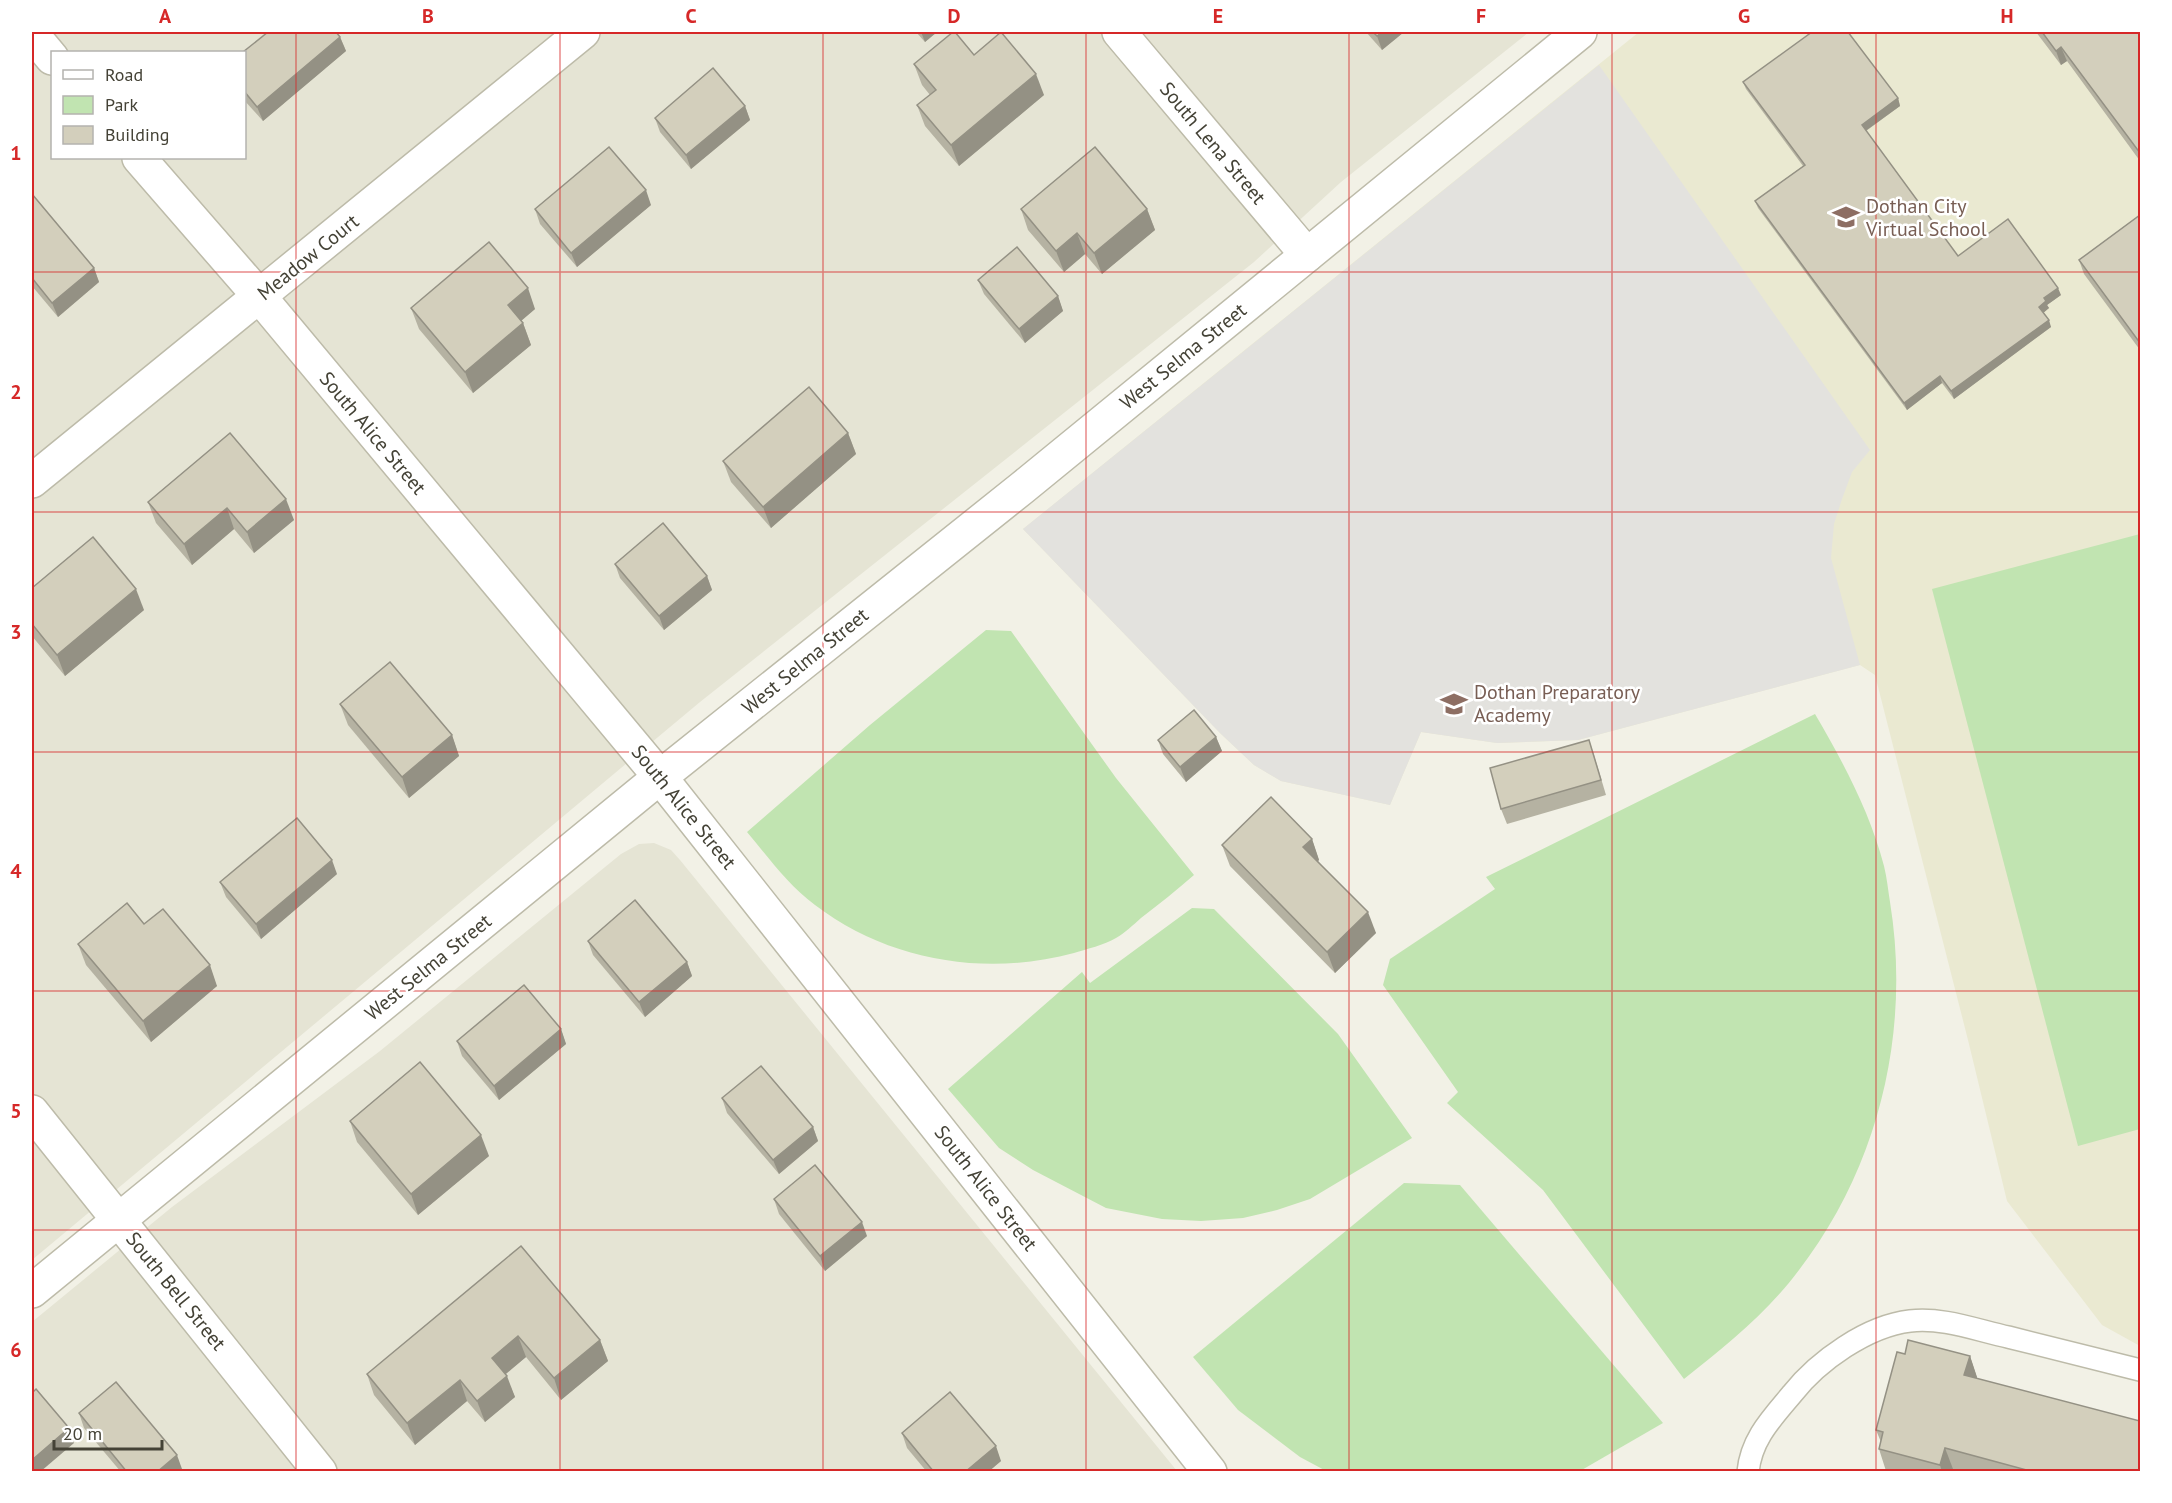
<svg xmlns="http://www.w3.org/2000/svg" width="2172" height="1503" viewBox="0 0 2172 1503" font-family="'PT Sans',sans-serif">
  <rect width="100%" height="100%" fill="#f2f1e6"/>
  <g fill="#e5e4d4" fill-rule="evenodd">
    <path d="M32 32H1529L1341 182 1254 262 700 702 32 1260ZM52 52H244V158H52Z"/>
    <polygon points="654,843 671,850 680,860 1177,1471 32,1472 32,1322 172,1207 380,1051 621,854 639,844"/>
  </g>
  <polygon fill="#eae9d1" points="1639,32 2140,32 2140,1346 2102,1325 2007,1201 1968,1040 1875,675 1860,665 1578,740 1497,743 1421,732 1390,805 1281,781 1254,765 1220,733 1023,529"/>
  <g fill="#c1e4b1">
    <polygon points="2140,534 2140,1129 2078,1146 1932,589"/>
    <path d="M986 630 1011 631 1116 778 1194 875C1177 890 1159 904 1141 918 1133 925 1125 933 1116 938 1104 945 1087 949 1074 953 986 977 888 961 815 905 788 885 768 857 747 832L870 725Z"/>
    <path d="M1815 714C1843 762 1870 812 1884 866 1887 878 1888 890 1890 902 1911 1031 1879 1166 1799 1270 1768 1312 1725 1347 1684 1379L1543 1190 1447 1103 1458 1092 1383 985 1390 959 1495 889 1486 877Z"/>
    <polygon points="1192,908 1214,909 1338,1034 1412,1138 1310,1199 1277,1210 1243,1218 1201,1221 1162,1219 1106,1208 1033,1170 999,1148 948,1089 1082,972 1090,983"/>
    <polygon points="1404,1183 1460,1185 1663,1423 1580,1471 1328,1472 1300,1457 1238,1410 1193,1357"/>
  </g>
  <polygon fill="#e3e2de" points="1599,65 1870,450 1852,472 1842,499 1834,524 1831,558 1860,665 1578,740 1497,743 1421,732 1390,805 1281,781 1254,765 1220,733 1023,529"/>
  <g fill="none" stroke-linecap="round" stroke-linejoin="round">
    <defs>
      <path id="service" d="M1748 1472C1751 1439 1772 1418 1792 1394 1818 1361 1867 1326 1910 1321 1942 1317 1976 1330 2008 1337 2052 1348 2096 1359 2140 1370"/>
      <g id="minor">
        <polyline points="1119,32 1307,255"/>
        <polyline points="32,34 52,58"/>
        <polyline points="139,158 259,296 660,777 1210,1472"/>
        <polyline points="32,481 583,32"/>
        <polyline points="32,1112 320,1472"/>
      </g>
      <polyline id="tertiary" points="32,1291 660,777 1022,488 1580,32"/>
    </defs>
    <use href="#service" stroke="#bdbba9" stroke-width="24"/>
    <use href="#minor" stroke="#bdbba9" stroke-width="36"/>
    <use href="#tertiary" stroke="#bdbba9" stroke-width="36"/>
    <use href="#service" stroke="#fff" stroke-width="21"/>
    <use href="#minor" stroke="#fff" stroke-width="33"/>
    <use href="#tertiary" stroke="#fff" stroke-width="33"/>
  </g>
  <g fill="#b5b2a2">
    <polygon points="916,32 937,32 925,42"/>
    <polygon points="1366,32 1404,32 1382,50"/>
    <polygon points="2036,32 2140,32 2140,161 2067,61 2061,65"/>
    <polygon points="340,37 346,51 263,121 244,100 244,52"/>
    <polygon points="974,55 1044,95 959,166 925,126 917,105 930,95 922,85 914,64"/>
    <polygon points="1743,82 1898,98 1900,106 1866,131 1958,256 2061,295 2047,305 2049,308 2043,313 2051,327 1954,399 1942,383 1907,410 1758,208 1755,201 1803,166 1746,89"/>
    <polygon points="745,106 750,120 691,169 660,132 655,118"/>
    <polygon points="32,194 94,268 99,282 58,317 32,286"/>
    <polygon points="651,205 577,267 540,224 535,209"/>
    <polygon points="1021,209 1147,209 1155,230 1102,274 1085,254 1064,272 1028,230"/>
    <polygon points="2140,215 2140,350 2084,274 2079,260"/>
    <polygon points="978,280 1058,296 1063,311 1025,343 984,294"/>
    <polygon points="411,308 535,309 521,321 523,323 531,345 473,393 419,329"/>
    <polygon points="230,433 294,520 254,553 234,529 192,565 156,523 148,502"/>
    <polygon points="848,433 856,454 771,528 731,482 723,461"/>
    <polygon points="615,564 707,576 712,590 664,630 620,578"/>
    <polygon points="32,588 144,610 65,676 32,636"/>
    <polygon points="340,704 452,735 459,756 409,798 348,725"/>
    <polygon points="1216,737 1222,751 1186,782 1163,754 1158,740"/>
    <polygon points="1589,740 1594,755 1606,795 1507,824 1501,809"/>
    <polygon points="1312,839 1319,860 1318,861 1376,933 1335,973 1230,866 1222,845"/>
    <polygon points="337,874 261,939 226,897 220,882"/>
    <polygon points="144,924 217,986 151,1042 86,965 78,944"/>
    <polygon points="588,941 687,962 692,976 645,1017 593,955"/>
    <polygon points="561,1029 566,1044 499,1100 462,1056 457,1041"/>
    <polygon points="722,1098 813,1127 818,1141 779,1174 727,1113"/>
    <polygon points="350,1121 489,1156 418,1215 357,1142"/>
    <polygon points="774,1199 867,1236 825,1271 779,1214"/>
    <polygon points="521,1246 600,1340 608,1361 561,1400 526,1357 505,1374 515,1397 485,1422 467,1401 415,1445 374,1395 367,1374"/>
    <polygon points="1905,1354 1970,1356 1977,1378 2140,1472 1962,1472 1953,1469 1952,1472 1890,1472 1886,1471 1879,1449 1881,1442 1876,1430"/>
    <polygon points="79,1413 182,1469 179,1472 121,1472 84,1428"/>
    <polygon points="902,1433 1001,1461 988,1472 927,1472 907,1448"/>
  </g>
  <g fill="#949184">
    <polygon points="921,32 937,32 925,42"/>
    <polygon points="1382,32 1404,32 1382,50 1377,36"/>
    <polygon points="340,37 346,51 263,121 257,107"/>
    <polygon points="2061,47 2067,61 2061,65 2056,51"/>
    <polygon points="1036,74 1044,95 959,166 951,145"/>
    <polygon points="1898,98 1900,106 1864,132 1862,125"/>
    <polygon points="745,106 750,120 691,169 686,155"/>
    <polygon points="646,190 651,205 577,267 571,253"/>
    <polygon points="1147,209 1155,230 1102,274 1094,253"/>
    <polygon points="1077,233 1085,254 1064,272 1056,251"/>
    <polygon points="94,268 99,282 58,317 52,303"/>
    <polygon points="528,288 535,309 515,326 508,305"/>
    <polygon points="2058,288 2061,295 2047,305 2049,308 2042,314 2039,307 2044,298"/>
    <polygon points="1058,296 1063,311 1025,343 1019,329"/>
    <polygon points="2049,320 2051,327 1954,399 1951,391"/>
    <polygon points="523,323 531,345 473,393 465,372"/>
    <polygon points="1940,376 1942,383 1907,410 1904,403"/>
    <polygon points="848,433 856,454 771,528 763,507"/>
    <polygon points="286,499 294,520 254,553 247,532"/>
    <polygon points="227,508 234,529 192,565 184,544"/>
    <polygon points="707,576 712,590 664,630 659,616"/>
    <polygon points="136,589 144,610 65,676 57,655"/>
    <polygon points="452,735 459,756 409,798 402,777"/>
    <polygon points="1216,737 1222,751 1186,782 1180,767"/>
    <polygon points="1312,839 1319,860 1311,868 1303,847"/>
    <polygon points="332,860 337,874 261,939 256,924"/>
    <polygon points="1368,912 1376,933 1335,973 1327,952"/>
    <polygon points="687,962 692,976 645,1017 639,1002"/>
    <polygon points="210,965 217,986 151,1042 143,1021"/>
    <polygon points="561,1029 566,1044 499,1100 494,1086"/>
    <polygon points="813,1127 818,1141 779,1174 773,1160"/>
    <polygon points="481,1135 489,1156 418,1215 411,1194"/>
    <polygon points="862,1222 867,1236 825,1271 820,1256"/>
    <polygon points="518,1336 526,1357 500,1379 492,1358"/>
    <polygon points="600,1340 608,1361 561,1400 554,1378"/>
    <polygon points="1970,1356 1977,1377 1972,1396 1964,1375"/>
    <polygon points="507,1376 515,1397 485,1422 477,1401"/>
    <polygon points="460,1380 467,1401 415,1445 407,1423"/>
    <polygon points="69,1428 74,1443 40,1472 32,1472 32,1460"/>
    <polygon points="996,1446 1001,1461 988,1472 965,1472"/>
    <polygon points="1945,1448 1953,1469 1952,1472 1942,1472 1940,1465"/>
    <polygon points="177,1455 182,1469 179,1472 157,1472"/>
  </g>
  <g fill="#d3cfbc" stroke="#949184" stroke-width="1.5">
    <polygon points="268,32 336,32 340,37 257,107 244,91 244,52 243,52"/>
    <polygon points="953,32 955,32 974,55 1001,32 1036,74 951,145 917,105 936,90 914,64"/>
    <polygon points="1373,32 1382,32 1377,36"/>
    <polygon points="1812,32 1848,32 1898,98 1862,125 1958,256 2008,219 2058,288 2044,298 2046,301 2039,307 2049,320 1951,391 1940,376 1904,403 1755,201 1805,165 1743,82"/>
    <polygon points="2042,32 2140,32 2140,153 2061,47 2056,51"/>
    <polygon points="713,68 745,106 686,155 655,118"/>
    <polygon points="609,147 646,190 571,253 535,209"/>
    <polygon points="1095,147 1147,209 1094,253 1077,233 1056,251 1021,209"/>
    <polygon points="32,194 94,268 52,303 32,278"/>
    <polygon points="2140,215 2140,343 2079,260"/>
    <polygon points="489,242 528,288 508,305 523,323 465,372 411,308"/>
    <polygon points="1017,247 1058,296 1019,329 978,280"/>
    <polygon points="809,387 848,433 763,507 723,461"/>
    <polygon points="230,433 286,499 247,532 227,508 184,544 148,502"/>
    <polygon points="663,523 707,576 659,616 615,564"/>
    <polygon points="93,537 136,589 57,655 32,624 32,588"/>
    <polygon points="390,662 452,735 402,777 340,704"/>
    <polygon points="1194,710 1216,737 1180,767 1158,740"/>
    <polygon points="1589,740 1601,780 1501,809 1490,768"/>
    <polygon points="1271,797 1312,839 1303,847 1368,912 1327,952 1222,845"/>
    <polygon points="297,818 332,860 256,924 220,882"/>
    <polygon points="635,900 687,962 639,1002 588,941"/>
    <polygon points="127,903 144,924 163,909 210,965 143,1021 78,944"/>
    <polygon points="524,985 561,1029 494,1086 457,1041"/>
    <polygon points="420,1062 481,1135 411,1194 350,1121"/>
    <polygon points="761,1066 813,1127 773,1160 722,1098"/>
    <polygon points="815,1165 862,1222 820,1256 774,1199"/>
    <polygon points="521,1246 600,1340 554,1378 518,1336 492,1358 507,1376 477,1401 460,1380 407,1423 367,1374"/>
    <polygon points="1908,1340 1970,1356 1964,1375 2140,1421 2140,1472 2034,1472 1945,1448 1940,1465 1879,1449 1883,1432 1876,1430 1897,1352 1905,1354"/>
    <polygon points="116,1382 177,1455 157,1472 127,1472 79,1413"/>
    <polygon points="36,1389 69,1428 32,1460 32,1393"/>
    <polygon points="950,1392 996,1446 965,1472 934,1472 902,1433"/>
  </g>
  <path fill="none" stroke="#d62828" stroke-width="1.5" stroke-opacity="0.55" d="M296 32V1472M560 32V1472M823 32V1472M1086 32V1472M1349 32V1472M1612 32V1472M1876 32V1472M32 272H2140M32 512H2140M32 752H2140M32 991H2140M32 1230H2140"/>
  <defs>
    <symbol id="school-bare" viewBox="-9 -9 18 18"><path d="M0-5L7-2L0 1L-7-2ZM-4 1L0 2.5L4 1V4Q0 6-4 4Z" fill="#8d6e63" stroke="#fff" stroke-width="2.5" paint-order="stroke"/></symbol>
  </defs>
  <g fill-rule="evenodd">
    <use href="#school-bare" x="1827" y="198" width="38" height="38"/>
    <use href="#school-bare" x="1435" y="685" width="38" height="38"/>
  </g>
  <g text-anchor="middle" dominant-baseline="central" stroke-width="5" stroke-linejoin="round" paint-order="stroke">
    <g font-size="20" fill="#444236" stroke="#fff">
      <text transform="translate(1213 143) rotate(50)">South Lena Street</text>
      <text transform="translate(308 257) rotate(-39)">Meadow Court</text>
      <text transform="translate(1183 356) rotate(-39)">West Selma Street</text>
      <text transform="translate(373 433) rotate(50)">South Alice Street</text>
      <text transform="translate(805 661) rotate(-39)">West Selma Street</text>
      <text transform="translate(684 807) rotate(51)">South Alice Street</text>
      <text transform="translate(428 967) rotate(-39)">West Selma Street</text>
      <text transform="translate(986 1188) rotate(52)">South Alice Street</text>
      <text transform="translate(176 1291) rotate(51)">South Bell Street</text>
    </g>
    <g font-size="20" fill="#785e54" stroke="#fff" text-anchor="start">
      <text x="1866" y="206">Dothan City<tspan x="1866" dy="23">Virtual School</tspan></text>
      <text x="1474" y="692">Dothan Preparatory<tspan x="1474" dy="23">Academy</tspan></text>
    </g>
  </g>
  <rect width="2172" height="1503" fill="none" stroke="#ffffff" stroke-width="66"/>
  <rect x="51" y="51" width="195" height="108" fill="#ffffff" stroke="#b4b3af" stroke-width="1.5"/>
  <rect x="63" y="70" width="30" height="9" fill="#ffffff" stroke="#b4b3af" stroke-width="1.5"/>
  <text x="105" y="81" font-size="18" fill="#444236">Road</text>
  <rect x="63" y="96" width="30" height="18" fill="#c1e4b1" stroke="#b4b3af" stroke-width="1.5"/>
  <text x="105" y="111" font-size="18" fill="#444236">Park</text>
  <rect x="63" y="126" width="30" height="18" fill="#d3cfbc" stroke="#b4b3af" stroke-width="1.5"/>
  <text x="105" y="141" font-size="18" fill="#444236">Building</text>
  <path d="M54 1440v9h108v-9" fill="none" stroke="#444236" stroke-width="3"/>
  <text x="63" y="1440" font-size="18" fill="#444236" stroke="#ffffff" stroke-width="4.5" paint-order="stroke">20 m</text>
  <rect x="33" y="33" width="2106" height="1437" fill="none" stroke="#d62828" stroke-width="2"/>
  <g font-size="20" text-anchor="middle" font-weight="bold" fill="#d62828">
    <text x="165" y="23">A</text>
    <text x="428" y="23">B</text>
    <text x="691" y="23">C</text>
    <text x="954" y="23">D</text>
    <text x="1218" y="23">E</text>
    <text x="1481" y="23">F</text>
    <text x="1744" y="23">G</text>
    <text x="2007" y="23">H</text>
    <text x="16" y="160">1</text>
    <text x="16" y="399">2</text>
    <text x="16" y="639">3</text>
    <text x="16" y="878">4</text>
    <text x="16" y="1118">5</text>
    <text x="16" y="1357">6</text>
  </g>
</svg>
